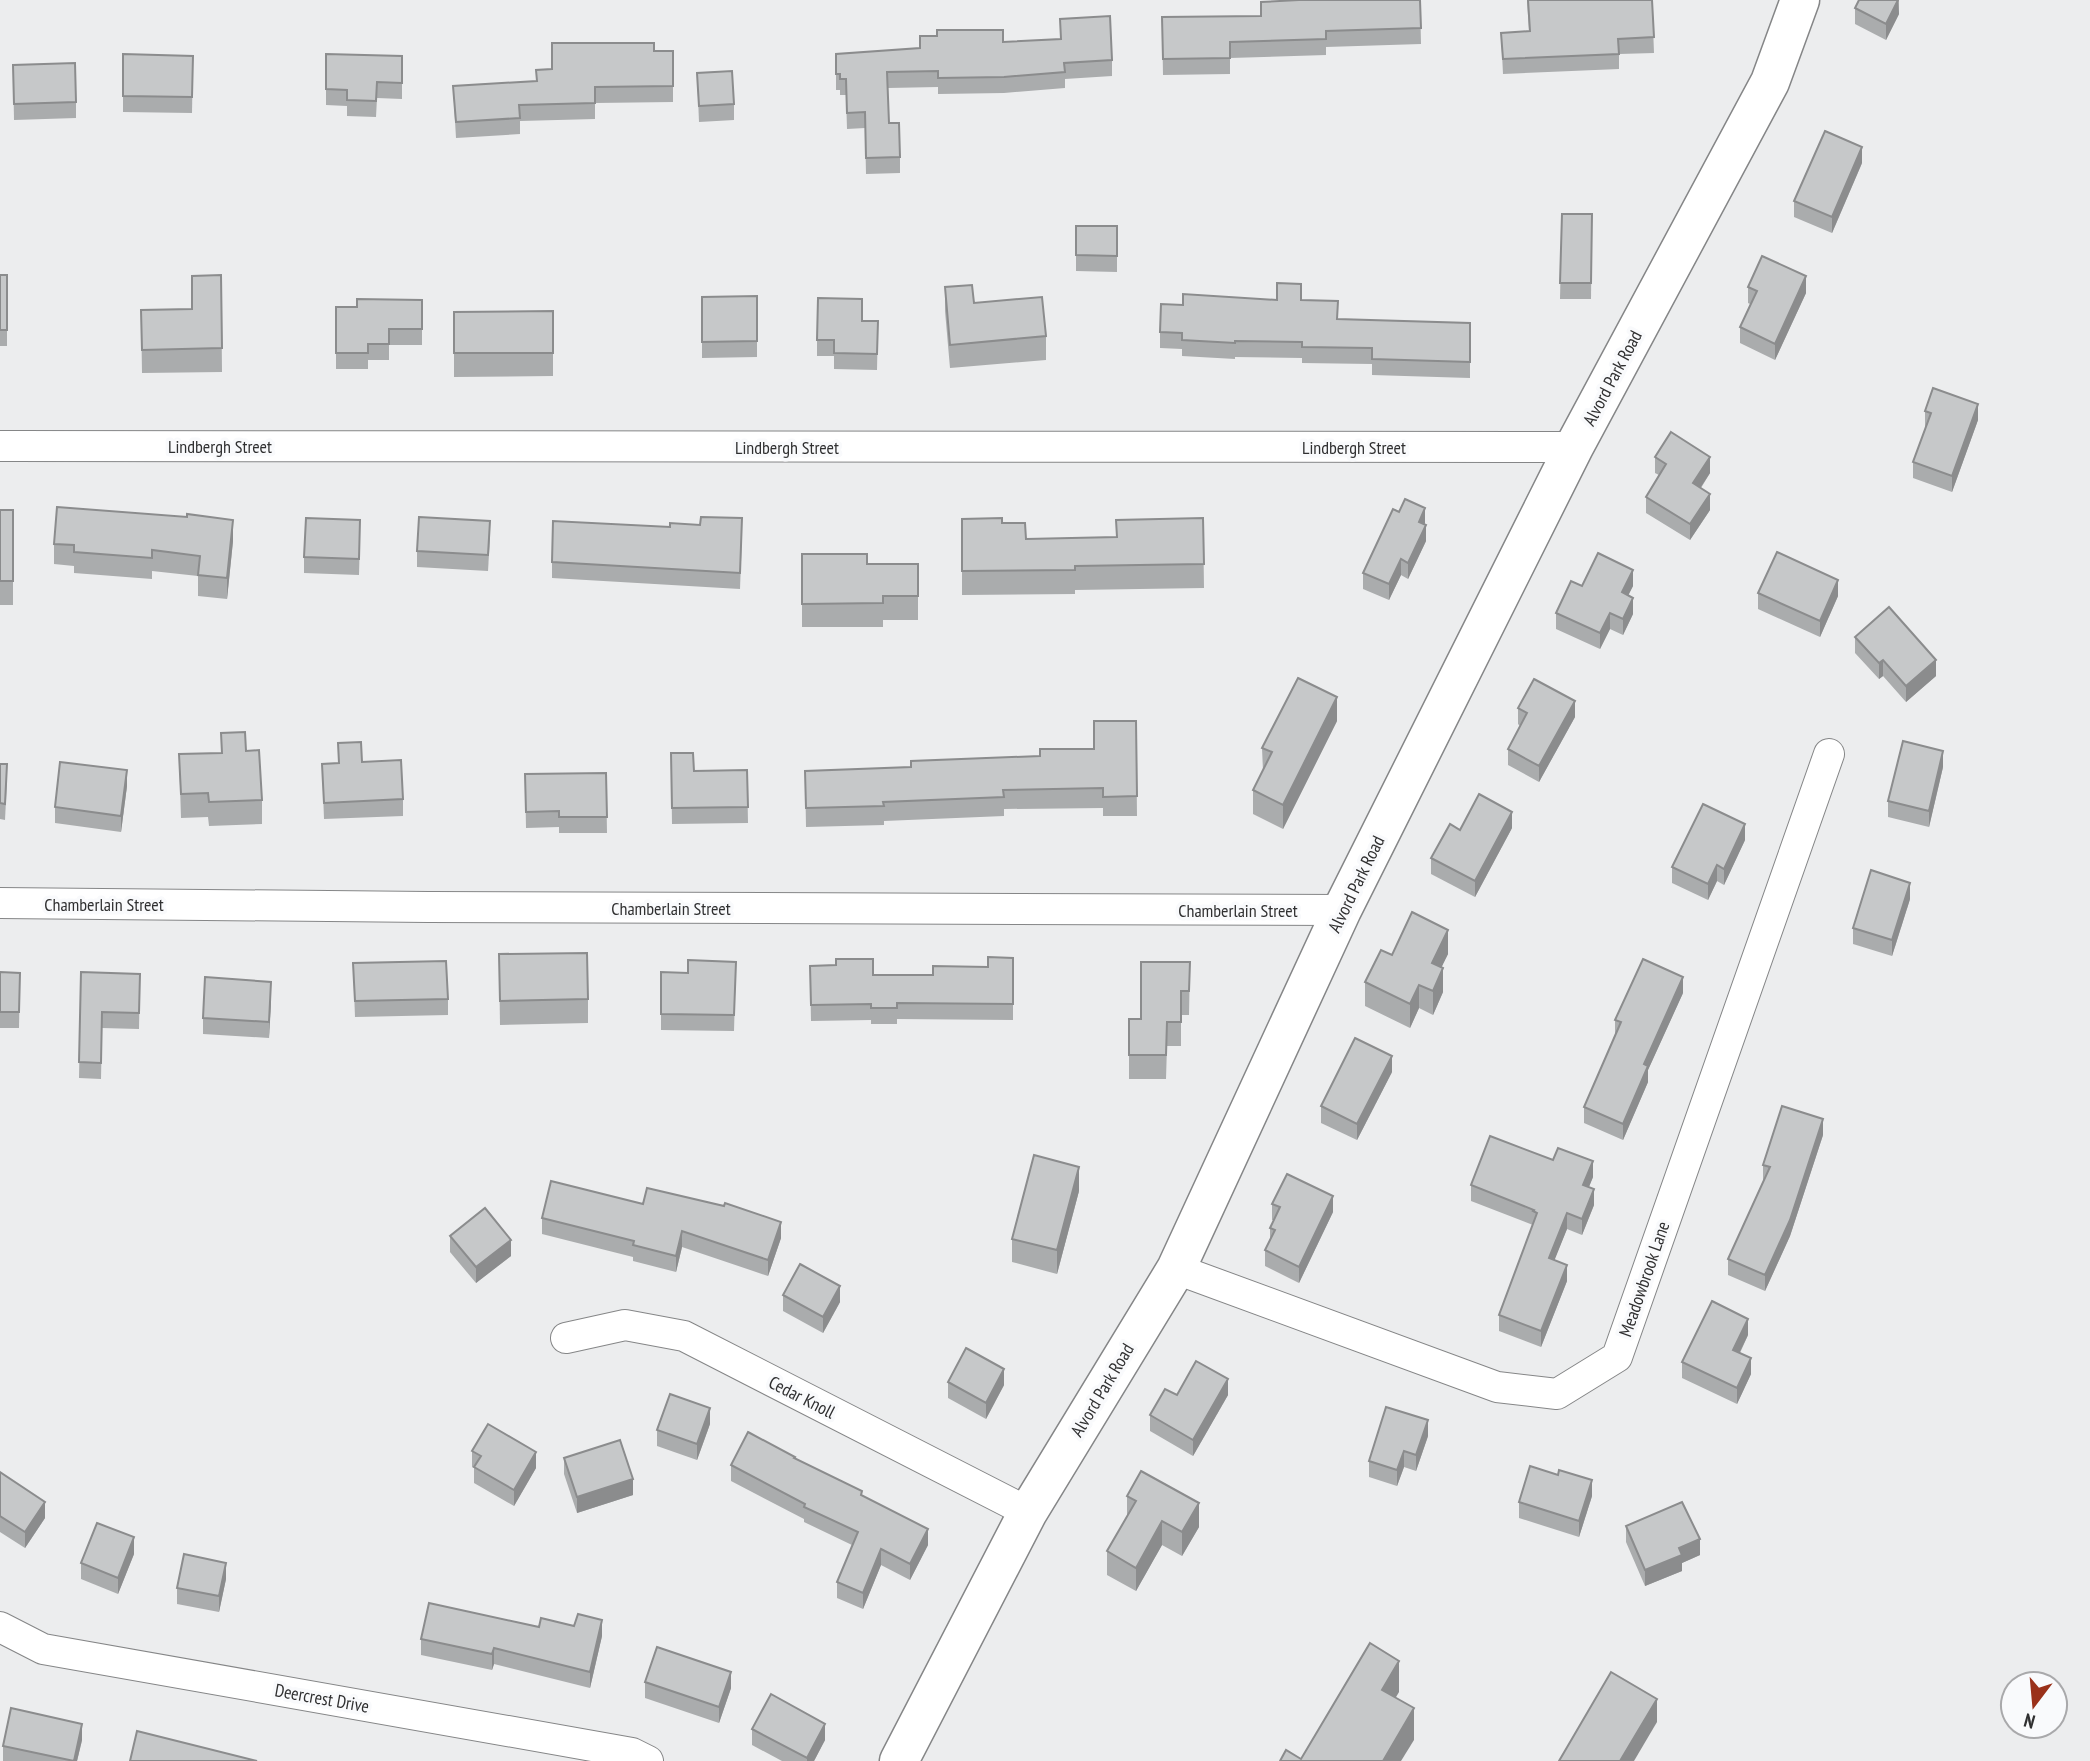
<svg xmlns="http://www.w3.org/2000/svg" width="2090" height="1761" viewBox="0 0 2090 1761" font-family="'PT Sans Narrow',sans-serif">
  <rect width="100%" height="100%" fill="#ecedee"/>
  <g fill="none" stroke-linecap="round" stroke-linejoin="round">
    <defs>
      <g id="street">
        <polyline points="0,446 1574,447"/>
        <polyline points="0,903 428,907 1342,910"/>
        <polyline points="1176,1269 1497,1387 1557,1394 1617,1357 1829,754"/>
        <polyline points="566,1338 625,1325 684,1336 1028,1512"/>
        <polyline points="0,1627 43,1649 632,1753 648,1761"/>
      </g>
      <polyline id="secondary" points="899,1761 1028,1512 1176,1269 1342,910 1574,447 1770,82 1800,0"/>
    </defs>
    <use href="#street" stroke="#858687" stroke-width="32"/>
    <use href="#secondary" stroke="#858687" stroke-width="41"/>
    <use href="#street" stroke="#fff" stroke-width="30"/>
    <use href="#secondary" stroke="#fff" stroke-width="38"/>
  </g>
  <g fill="#aaacad">
    <polygon points="1420,0 1421,44 1326,47 1326,55 1230,58 1230,74 1163,75 1162,17 1261,16"/>
    <polygon points="1527,0 1652,0 1654,53 1619,54 1619,69 1503,74 1501,33 1529,31"/>
    <polygon points="1899,0 1899,14 1886,40 1855,24 1855,8"/>
    <polygon points="1060,19 1112,60 1112,76 1065,79 1065,88 1004,93 938,94 938,87 888,88 889,123 900,157 900,173 866,174 865,128 847,129 846,95 840,95 840,90 836,90 836,54 1003,42 1060,39"/>
    <polygon points="654,51 673,51 673,102 595,103 595,119 520,121 520,134 456,138 453,86 536,81 552,69"/>
    <polygon points="123,54 193,56 192,113 123,112"/>
    <polygon points="326,54 402,56 402,99 377,98 376,117 347,116 347,106 326,105"/>
    <polygon points="13,65 76,102 76,118 14,120"/>
    <polygon points="697,73 734,104 734,120 699,122"/>
    <polygon points="1862,163 1832,233 1794,217 1794,201"/>
    <polygon points="1562,214 1592,214 1591,299 1560,299"/>
    <polygon points="1076,226 1117,226 1117,272 1076,271"/>
    <rect x="0" y="275" width="7" height="71"/>
    <polygon points="221,275 222,372 142,373 141,310 192,309"/>
    <polygon points="945,287 974,303 1046,336 1046,360 950,368 945,311"/>
    <polygon points="1748,287 1806,293 1775,360 1740,343 1740,327 1750,304 1748,303"/>
    <polygon points="757,296 757,357 702,358 702,297"/>
    <polygon points="422,300 422,345 389,345 389,360 368,360 368,369 336,369 336,307 357,307"/>
    <polygon points="1277,300 1301,300 1338,319 1470,323 1470,378 1372,375 1372,364 1302,363 1302,358 1235,357 1235,359 1182,356 1182,349 1160,348 1160,332 1183,305"/>
    <polygon points="553,311 553,376 454,377 454,312"/>
    <polygon points="862,321 878,321 877,370 834,369 834,356 817,356 817,340"/>
    <polygon points="1925,411 1978,420 1952,492 1913,478 1913,462 1926,427 1925,427"/>
    <polygon points="1655,457 1710,473 1701,488 1710,510 1690,540 1646,513 1646,497 1659,475 1655,473"/>
    <rect x="0" y="510" width="13" height="95"/>
    <polygon points="1203,518 1204,588 1075,590 1075,594 962,595 962,519 1002,523 1026,539 1116,537"/>
    <polygon points="1425,525 1426,541 1408,579 1401,575 1389,600 1363,589 1363,573"/>
    <polygon points="742,534 740,589 552,578 552,562"/>
    <polygon points="360,536 359,575 304,573 304,557"/>
    <polygon points="490,537 488,571 417,567 417,551"/>
    <polygon points="233,541 227,599 198,596 198,576 152,571 152,579 74,573 74,566 54,564 54,544"/>
    <polygon points="802,554 867,564 918,564 918,620 883,620 883,627 802,627"/>
    <polygon points="1582,586 1633,586 1628,595 1633,614 1623,635 1610,629 1600,649 1556,629 1556,613"/>
    <polygon points="1758,593 1838,596 1820,637 1758,609"/>
    <polygon points="1855,637 1936,676 1906,702 1883,676 1879,679 1855,653"/>
    <polygon points="1518,708 1575,717 1539,782 1508,765 1508,749 1520,726 1518,724"/>
    <polygon points="1136,721 1137,816 1103,816 1103,808 1004,809 1004,816 884,821 884,825 806,827 805,771 911,767 1040,756 1094,749"/>
    <polygon points="1337,721 1283,829 1253,814 1253,790 1263,771 1262,748"/>
    <polygon points="221,733 246,751 262,800 262,824 209,826 208,817 181,818 179,754 221,753"/>
    <polygon points="338,743 362,762 403,799 403,816 324,819 322,764 338,763"/>
    <polygon points="671,753 694,771 747,770 748,823 672,824"/>
    <polygon points="0,764 7,780 5,820 0,819"/>
    <polygon points="1943,767 1929,827 1888,817 1888,801"/>
    <polygon points="606,773 607,833 559,833 559,827 526,828 525,774"/>
    <polygon points="127,786 121,832 55,823 55,807"/>
    <polygon points="1512,828 1475,897 1431,874 1431,858 1460,830"/>
    <polygon points="1745,840 1724,885 1717,881 1708,900 1672,883 1672,867"/>
    <polygon points="1910,899 1892,956 1853,944 1853,928"/>
    <polygon points="499,954 588,999 588,1023 500,1025"/>
    <polygon points="1448,954 1441,967 1443,992 1433,1015 1419,1008 1410,1028 1365,1006 1365,982 1392,955"/>
    <polygon points="1013,958 1013,1020 897,1019 897,1024 871,1024 871,1020 811,1021 810,966 873,975 933,975 988,967"/>
    <polygon points="736,962 734,1031 661,1030 661,972 688,973"/>
    <polygon points="1190,962 1189,1015 1181,1015 1181,1046 1167,1046 1166,1079 1129,1079 1129,1019 1141,1019"/>
    <polygon points="353,963 448,999 448,1015 355,1017"/>
    <polygon points="0,972 20,973 19,1028 0,1028"/>
    <polygon points="81,972 140,974 139,1029 102,1028 101,1079 79,1078"/>
    <polygon points="1683,993 1648,1070 1648,1082 1623,1140 1584,1123 1584,1107 1615,1035 1615,1020"/>
    <polygon points="271,998 269,1038 203,1034 203,1018"/>
    <polygon points="1392,1072 1357,1140 1321,1123 1321,1106"/>
    <polygon points="1823,1135 1790,1236 1765,1291 1728,1275 1728,1259 1763,1181 1763,1165"/>
    <polygon points="1593,1177 1589,1187 1594,1205 1582,1235 1567,1229 1554,1260 1567,1281 1541,1347 1499,1331 1499,1315 1533,1225 1471,1201 1471,1185"/>
    <polygon points="1079,1191 1057,1274 1012,1262 1012,1239"/>
    <polygon points="1272,1204 1333,1212 1299,1283 1265,1266 1265,1250 1270,1239 1270,1228 1274,1220 1272,1220"/>
    <polygon points="542,1218 781,1238 768,1276 682,1247 676,1272 633,1261 633,1257 542,1234"/>
    <polygon points="450,1236 511,1256 476,1283 450,1252"/>
    <polygon points="783,1295 840,1302 823,1333 783,1311"/>
    <polygon points="1748,1335 1740,1353 1751,1374 1737,1404 1682,1378 1682,1362"/>
    <polygon points="948,1382 1004,1385 986,1419 948,1398"/>
    <polygon points="1177,1395 1228,1395 1193,1456 1150,1431 1150,1415"/>
    <polygon points="710,1424 697,1460 657,1446 657,1430"/>
    <polygon points="1428,1436 1416,1471 1404,1467 1397,1486 1369,1477 1369,1461"/>
    <polygon points="472,1451 536,1468 514,1506 474,1483 474,1468 472,1467"/>
    <polygon points="564,1458 633,1495 577,1513 564,1474"/>
    <polygon points="795,1459 862,1495 928,1545 910,1580 881,1565 863,1609 837,1598 837,1582 852,1545 804,1522 804,1519 731,1481 731,1465"/>
    <polygon points="0,1472 45,1518 25,1548 0,1532"/>
    <polygon points="1127,1496 1199,1527 1182,1556 1162,1545 1136,1591 1107,1575 1107,1551 1127,1516"/>
    <polygon points="1592,1496 1579,1537 1519,1518 1519,1502"/>
    <polygon points="1626,1526 1700,1555 1682,1563 1682,1571 1645,1586 1626,1542"/>
    <polygon points="134,1554 118,1594 81,1579 81,1563"/>
    <polygon points="226,1579 219,1612 177,1604 177,1588"/>
    <polygon points="539,1627 602,1636 590,1688 494,1664 492,1670 421,1655 421,1639"/>
    <polygon points="645,1682 731,1688 719,1723 645,1698"/>
    <polygon points="752,1729 825,1740 814,1761 782,1761 752,1745"/>
    <polygon points="82,1740 77,1761 3,1761 3,1746"/>
  </g>
  <g fill="#8b8c8d">
    <polygon points="1898,0 1899,14 1886,40 1886,24"/>
    <polygon points="1862,147 1862,163 1832,233 1832,217"/>
    <polygon points="1806,276 1806,293 1775,360 1775,344"/>
    <polygon points="1978,404 1978,420 1952,492 1952,476"/>
    <polygon points="1710,457 1710,473 1693,499 1693,483"/>
    <polygon points="1710,494 1710,510 1690,540 1690,524"/>
    <polygon points="1425,508 1425,524 1419,522"/>
    <polygon points="233,520 233,541 227,599 227,578"/>
    <polygon points="1426,525 1426,541 1408,579 1408,563"/>
    <polygon points="1401,559 1401,575 1389,600 1389,584"/>
    <polygon points="1633,570 1633,586 1622,608 1622,592"/>
    <polygon points="1838,580 1838,596 1820,637 1820,621"/>
    <polygon points="1633,598 1633,614 1623,635 1623,619"/>
    <polygon points="1610,613 1610,629 1600,649 1600,633"/>
    <polygon points="1883,660 1883,676 1879,679 1879,663"/>
    <polygon points="1936,660 1936,676 1906,702 1906,686"/>
    <polygon points="1337,697 1337,721 1283,829 1283,805"/>
    <polygon points="1575,701 1575,717 1539,782 1539,766"/>
    <polygon points="1943,751 1943,767 1929,827 1929,811"/>
    <polygon points="127,770 127,786 121,832 121,816"/>
    <polygon points="1512,812 1512,828 1475,897 1475,881"/>
    <polygon points="1745,824 1745,840 1724,885 1724,869"/>
    <polygon points="1717,865 1717,881 1708,900 1708,884"/>
    <polygon points="1910,883 1910,899 1892,956 1892,940"/>
    <polygon points="1448,930 1448,954 1432,987 1432,963"/>
    <polygon points="1443,968 1443,992 1433,1015 1433,991"/>
    <polygon points="1683,977 1683,993 1648,1070 1648,1082 1623,1140 1623,1124 1644,1064"/>
    <polygon points="271,982 271,998 269,1038 269,1022"/>
    <polygon points="1419,985 1419,1008 1410,1028 1410,1004"/>
    <polygon points="1392,1056 1392,1072 1357,1140 1357,1124"/>
    <polygon points="1823,1119 1823,1135 1790,1236 1765,1291 1765,1275"/>
    <polygon points="1593,1161 1593,1177 1583,1201 1583,1185"/>
    <polygon points="1079,1167 1079,1191 1057,1274 1057,1250"/>
    <polygon points="1594,1189 1594,1205 1582,1235 1582,1219"/>
    <polygon points="1333,1196 1333,1212 1299,1283 1299,1267"/>
    <polygon points="1567,1213 1567,1229 1549,1274 1549,1258"/>
    <polygon points="781,1222 781,1238 768,1276 768,1260"/>
    <polygon points="682,1231 682,1247 676,1272 676,1256"/>
    <polygon points="511,1240 511,1256 476,1283 476,1267"/>
    <polygon points="1567,1265 1567,1281 1541,1347 1541,1331"/>
    <polygon points="840,1286 840,1302 823,1333 823,1317"/>
    <polygon points="1748,1319 1748,1335 1733,1366 1733,1350"/>
    <polygon points="1751,1358 1751,1374 1737,1404 1737,1388"/>
    <polygon points="1004,1369 1004,1385 986,1419 986,1403"/>
    <polygon points="1228,1379 1228,1395 1193,1456 1193,1440"/>
    <polygon points="710,1408 710,1424 697,1460 697,1444"/>
    <polygon points="1428,1420 1428,1436 1416,1471 1416,1455"/>
    <polygon points="1404,1451 1404,1467 1397,1486 1397,1470"/>
    <polygon points="536,1452 536,1468 514,1506 514,1490"/>
    <polygon points="633,1479 633,1495 577,1513 577,1497"/>
    <polygon points="1592,1480 1592,1496 1579,1537 1579,1521"/>
    <polygon points="45,1502 45,1518 25,1548 25,1532"/>
    <polygon points="1199,1503 1199,1527 1182,1556 1182,1532"/>
    <polygon points="1162,1521 1162,1545 1136,1591 1136,1568"/>
    <polygon points="928,1529 928,1545 910,1580 910,1564"/>
    <polygon points="134,1537 134,1554 118,1594 118,1578"/>
    <polygon points="1700,1539 1700,1555 1682,1563 1682,1571 1645,1586 1645,1570 1679,1548"/>
    <polygon points="881,1549 881,1565 863,1609 863,1593"/>
    <polygon points="226,1563 226,1579 219,1612 219,1596"/>
    <polygon points="602,1620 602,1636 590,1688 590,1672"/>
    <polygon points="494,1648 494,1664 492,1670 492,1654"/>
    <polygon points="1399,1661 1399,1692 1382,1721 1382,1690"/>
    <polygon points="731,1672 731,1688 719,1723 719,1707"/>
    <polygon points="1657,1699 1657,1722 1634,1761 1620,1761"/>
    <polygon points="1414,1708 1414,1740 1401,1761 1383,1761"/>
    <polygon points="82,1724 82,1740 77,1761 74,1761"/>
    <polygon points="825,1724 825,1740 814,1761 807,1761 807,1758"/>
  </g>
  <g fill="#c6c8c9" stroke="#8b8c8d" stroke-width="2">
    <polygon points="1299,0 1420,0 1421,28 1326,31 1326,39 1230,42 1230,58 1163,59 1162,17 1261,16 1261,2"/>
    <polygon points="1528,0 1652,0 1654,37 1618,39 1619,54 1503,59 1501,33 1530,31"/>
    <polygon points="1859,0 1898,0 1886,24 1855,8"/>
    <polygon points="1110,16 1112,60 1064,63 1065,72 1004,77 938,78 938,71 887,72 889,123 899,123 900,157 866,158 865,112 847,113 846,79 840,79 840,74 836,74 836,54 920,48 920,36 937,36 937,30 1003,30 1003,42 1061,39 1060,19"/>
    <polygon points="552,43 654,43 654,51 673,51 673,86 595,87 595,103 519,105 520,118 456,122 453,86 537,81 536,70 552,69"/>
    <polygon points="123,54 193,56 192,97 123,96"/>
    <polygon points="326,54 402,56 402,83 377,82 376,101 347,100 347,90 326,89"/>
    <polygon points="75,63 76,102 14,104 13,65"/>
    <polygon points="732,71 734,104 699,106 697,73"/>
    <polygon points="1825,131 1862,147 1832,217 1794,201"/>
    <polygon points="1562,214 1592,214 1591,283 1560,283"/>
    <polygon points="1076,226 1117,226 1117,256 1076,255"/>
    <polygon points="1762,256 1806,276 1775,344 1740,327 1757,291 1748,287"/>
    <rect x="0" y="275" width="7" height="55"/>
    <polygon points="221,275 222,348 142,350 141,310 192,309 192,276"/>
    <polygon points="1277,283 1301,284 1301,300 1338,301 1337,319 1470,323 1470,362 1372,359 1372,348 1302,347 1302,342 1235,341 1235,343 1182,340 1182,333 1160,332 1161,304 1183,305 1183,294 1277,300"/>
    <polygon points="972,285 974,303 1042,297 1046,336 950,345 945,287"/>
    <polygon points="757,296 757,341 702,342 702,297"/>
    <polygon points="818,298 862,299 862,321 878,321 877,354 834,353 834,340 817,340"/>
    <polygon points="357,299 422,300 422,329 389,329 389,344 368,344 368,353 336,353 336,307 357,307"/>
    <polygon points="553,311 553,353 454,353 454,312"/>
    <polygon points="1933,388 1978,404 1952,476 1913,462 1931,413 1925,411"/>
    <polygon points="1671,432 1710,457 1693,483 1710,494 1690,524 1646,497 1666,464 1655,457"/>
    <polygon points="1405,499 1425,508 1419,522 1426,525 1408,563 1401,559 1389,584 1363,573 1393,509 1399,512"/>
    <polygon points="57,507 187,517 187,514 233,520 227,578 198,575 200,556 152,550 152,558 74,552 74,545 54,544"/>
    <rect x="0" y="510" width="13" height="71"/>
    <polygon points="419,517 490,521 488,555 417,551"/>
    <polygon points="701,517 742,518 740,573 552,562 553,521 670,527 670,523 700,525"/>
    <polygon points="306,518 360,520 359,559 304,557"/>
    <polygon points="1002,518 1002,523 1025,523 1026,539 1117,537 1116,520 1203,518 1204,564 1075,566 1075,570 962,571 962,519"/>
    <polygon points="1777,552 1838,580 1820,621 1758,593"/>
    <polygon points="1598,553 1633,570 1622,592 1633,598 1623,619 1610,613 1600,633 1556,613 1571,581 1582,586"/>
    <polygon points="802,554 867,554 867,564 918,564 918,596 883,596 883,603 802,604"/>
    <polygon points="1889,607 1936,660 1906,686 1883,660 1879,663 1855,637"/>
    <polygon points="1298,678 1337,697 1283,805 1253,790 1272,752 1262,748"/>
    <polygon points="1534,679 1575,701 1539,766 1508,749 1527,713 1518,708"/>
    <polygon points="1094,721 1136,721 1137,796 1103,797 1103,788 1003,790 1004,797 883,802 884,806 806,808 805,771 911,767 911,761 1040,756 1040,749 1094,749"/>
    <polygon points="245,732 246,751 259,750 262,800 209,802 208,793 181,794 179,754 222,753 221,733"/>
    <polygon points="1903,741 1943,751 1929,811 1888,801"/>
    <polygon points="361,742 362,762 401,760 403,799 324,803 322,764 339,763 338,743"/>
    <polygon points="671,753 693,753 694,771 747,770 748,807 672,808"/>
    <polygon points="60,762 127,770 121,816 55,807"/>
    <polygon points="0,764 7,764 5,804 0,803"/>
    <polygon points="606,773 607,817 559,817 559,811 526,812 525,774"/>
    <polygon points="1479,794 1512,812 1475,881 1431,858 1450,824 1460,830"/>
    <polygon points="1703,804 1745,824 1724,869 1717,865 1708,884 1672,867"/>
    <polygon points="1871,870 1910,883 1892,940 1853,928"/>
    <polygon points="1412,912 1448,930 1432,963 1443,968 1433,991 1419,985 1410,1004 1365,982 1381,950 1392,955"/>
    <polygon points="587,953 588,999 500,1001 499,954"/>
    <polygon points="988,957 1013,958 1013,1004 897,1003 897,1008 871,1008 871,1004 811,1005 810,966 836,965 836,959 873,959 873,975 933,975 933,966 988,967"/>
    <polygon points="1643,959 1683,977 1644,1064 1648,1066 1623,1124 1584,1107 1621,1022 1615,1020"/>
    <polygon points="688,960 736,962 734,1015 661,1014 661,972 688,973"/>
    <polygon points="446,961 448,999 355,1001 353,963"/>
    <polygon points="1141,962 1190,962 1189,991 1181,991 1181,1022 1167,1022 1166,1055 1129,1055 1129,1019 1141,1019"/>
    <polygon points="0,972 20,973 19,1012 0,1012"/>
    <polygon points="81,972 140,974 139,1013 102,1012 101,1063 79,1062"/>
    <polygon points="205,977 271,982 269,1022 203,1018"/>
    <polygon points="1355,1038 1392,1056 1357,1124 1321,1106"/>
    <polygon points="1782,1106 1823,1119 1790,1220 1765,1275 1728,1259 1770,1167 1763,1165"/>
    <polygon points="1490,1136 1553,1160 1558,1148 1593,1161 1583,1185 1594,1189 1582,1219 1567,1213 1549,1258 1567,1265 1541,1331 1499,1315 1537,1213 1533,1211 1534,1210 1471,1185"/>
    <polygon points="1034,1155 1079,1167 1057,1250 1012,1239"/>
    <polygon points="1287,1174 1333,1196 1299,1267 1265,1250 1275,1230 1270,1228 1280,1207 1272,1204"/>
    <polygon points="551,1181 643,1204 647,1188 724,1206 725,1203 781,1222 768,1260 682,1231 676,1256 633,1245 634,1241 542,1218"/>
    <polygon points="485,1208 511,1240 476,1267 450,1236"/>
    <polygon points="800,1264 840,1286 823,1317 783,1295"/>
    <polygon points="1712,1301 1748,1319 1733,1350 1751,1358 1737,1388 1682,1362"/>
    <polygon points="966,1348 1004,1369 986,1403 948,1382"/>
    <polygon points="1196,1361 1228,1379 1193,1440 1150,1415 1165,1389 1177,1395"/>
    <polygon points="670,1394 710,1408 697,1444 657,1430"/>
    <polygon points="1386,1407 1428,1420 1416,1455 1404,1451 1397,1470 1369,1461"/>
    <polygon points="488,1424 536,1452 514,1490 474,1467 481,1456 472,1451"/>
    <polygon points="748,1432 795,1457 794,1458 862,1491 861,1495 928,1529 910,1564 881,1549 863,1593 837,1582 858,1532 804,1507 805,1504 731,1465"/>
    <polygon points="620,1440 633,1479 577,1497 564,1458"/>
    <polygon points="1530,1466 1558,1475 1559,1470 1592,1480 1579,1521 1519,1502"/>
    <polygon points="1141,1471 1199,1503 1182,1532 1162,1521 1136,1568 1107,1551 1136,1501 1127,1496"/>
    <polygon points="0,1472 45,1502 25,1532 0,1516"/>
    <polygon points="1682,1502 1700,1539 1679,1548 1682,1555 1645,1570 1626,1526"/>
    <polygon points="97,1523 134,1537 118,1578 81,1563"/>
    <polygon points="184,1554 226,1563 219,1596 177,1588"/>
    <polygon points="429,1603 539,1627 541,1618 574,1626 578,1614 602,1620 590,1672 494,1648 492,1654 421,1639"/>
    <polygon points="1370,1643 1399,1661 1382,1690 1414,1708 1383,1761 1280,1761 1286,1750 1301,1759"/>
    <polygon points="657,1647 731,1672 719,1707 645,1682"/>
    <polygon points="1611,1672 1657,1699 1620,1761 1559,1761"/>
    <polygon points="771,1694 825,1724 807,1758 752,1729"/>
    <polygon points="11,1708 82,1724 74,1761 3,1746"/>
    <polygon points="137,1731 257,1761 130,1761"/>
  </g>
  <g text-anchor="middle" dominant-baseline="central" stroke-width="7" stroke-linejoin="round" paint-order="stroke">
    <g font-size="18" fill="#303031" stroke="#f9fafc">
      <text transform="translate(1612 378) rotate(-62)">Alvord Park Road</text>
      <text x="220" y="446">Lindbergh Street</text>
      <text x="787" y="447">Lindbergh Street</text>
      <text x="1354" y="447">Lindbergh Street</text>
      <text transform="translate(1356 884) rotate(-64)">Alvord Park Road</text>
      <text x="104" y="904">Chamberlain Street</text>
      <text x="671" y="908">Chamberlain Street</text>
      <text x="1238" y="910">Chamberlain Street</text>
      <text transform="translate(1644 1279) rotate(-71)">Meadowbrook Lane</text>
      <text transform="translate(1102 1390) rotate(-59)">Alvord Park Road</text>
      <text transform="translate(802 1397) rotate(27)">Cedar Knoll</text>
      <text transform="translate(322 1698) rotate(10)">Deercrest Drive</text>
    </g>
  </g>
  <g transform="translate(2034 1705) rotate(196)"><circle r="33" fill="#f9fafc" stroke="#a9a9ab" stroke-width="2"/>
  <path d="M0-5L12 26L0 18L-12 26Z" fill="#9a311a"/>
  <text y="-10" font-size="19" font-weight="bold" text-anchor="middle" fill="#303031">N</text>
  </g>
</svg>
